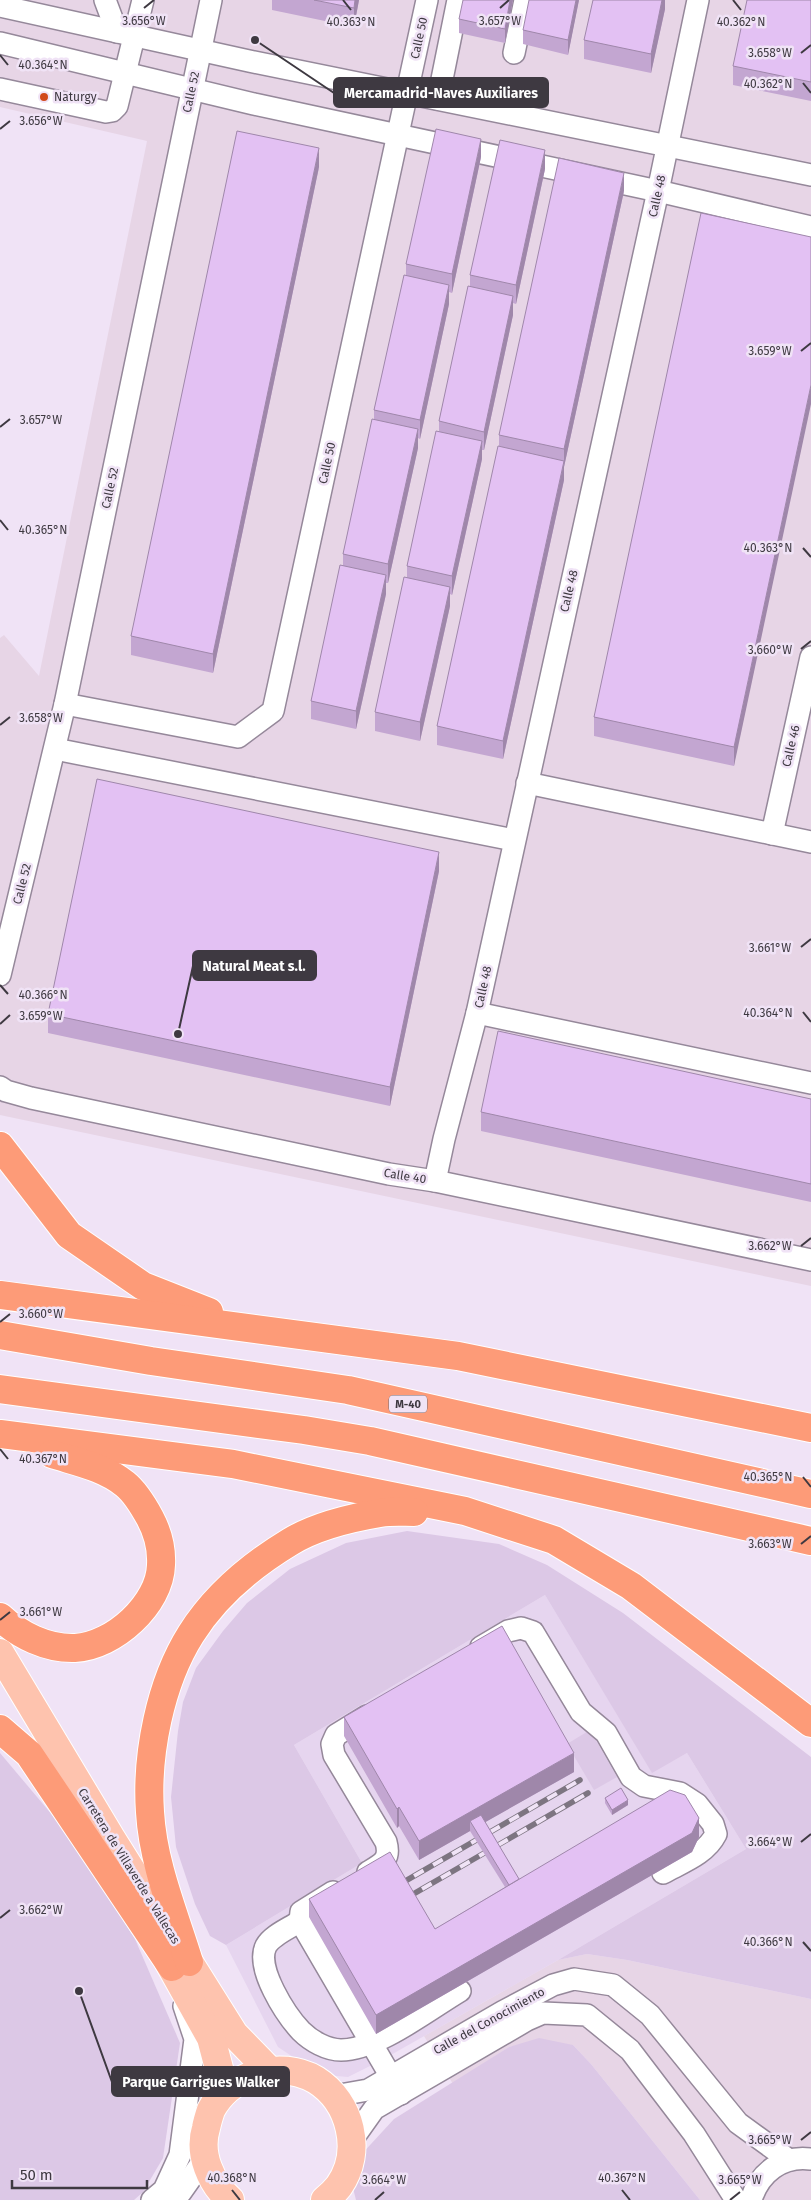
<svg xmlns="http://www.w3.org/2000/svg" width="811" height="2200" viewBox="0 0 811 2200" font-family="'Fira Sans',sans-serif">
  <rect width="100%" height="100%" fill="#f0e3f6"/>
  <g fill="#e7d5e6">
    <polygon points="0,0 811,0 811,1286 0,1115 0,638 4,635 39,676 147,141 0,107"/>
    <polygon points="587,1954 627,1960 811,1999 811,2200 700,2200 591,2064 573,2045 523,2044 509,2047 453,2084 424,2036 558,1960"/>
  </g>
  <polygon fill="#e6d5ef" points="545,1595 652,1772 687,1753 746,1849 558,1960 382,2060 348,2077 325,2075 305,2065 278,2047 226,1945 362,1863 294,1745"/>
  <g fill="#dcc8e6">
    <polygon points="407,1531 499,1544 547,1565 623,1613 811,1757 811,1999 627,1960 587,1954 558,1960 746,1849 687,1753 652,1773 545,1595 294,1745 362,1863 226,1945 210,1936 195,1904 176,1847 171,1797 178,1731 183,1702 196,1668 223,1631 247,1603 290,1569 346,1543"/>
    <polygon points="590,1730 617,1777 594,1790 567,1744"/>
    <polygon points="0,1753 64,1829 135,1939 180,2043 163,2158 143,2192 134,2200 0,2200"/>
    <polygon points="539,2038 573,2045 591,2064 700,2200 356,2200 353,2188 359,2157 394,2119 509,2047"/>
  </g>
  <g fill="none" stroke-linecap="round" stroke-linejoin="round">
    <defs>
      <g id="minor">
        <polyline points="105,0 117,32"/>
        <polyline points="0,6 249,61 811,175"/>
        <polyline points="0,43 254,104 658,191 811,227"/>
        <polyline points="514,53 525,0"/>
        <polyline points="0,89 106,112 112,111 117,106 143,0"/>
        <polyline points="438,99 458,0"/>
        <polyline points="65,704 238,737 273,711 427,0"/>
        <polyline points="55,749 514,840"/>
        <polyline points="527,783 811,842"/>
        <polyline points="772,834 811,657"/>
        <polyline points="0,975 65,704 211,0"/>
        <polyline points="477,1013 811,1083"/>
        <polyline points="0,1087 6,1091 31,1098 389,1174 435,1181 811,1260"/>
        <polyline points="435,1181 444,1139 477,1013 658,191 698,0"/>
        <path d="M481 1647 508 1631 521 1628 533 1632 581 1712 606 1733 631 1777 644 1786 680 1793 697 1804 713 1824 716 1834C706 1854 683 1862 663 1873"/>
        <path d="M367 1716 336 1735 332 1744 334 1755 386 1842C391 1860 382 1864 368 1872"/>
        <polyline points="333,1892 301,1912 300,1921 401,2094"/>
        <path d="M300 1921C290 1928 272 1935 266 1946 255 1968 286 2015 301 2031 311 2041 327 2050 341 2050 377 2050 428 2010 460 1991"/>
        <polyline points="334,2096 368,2090 502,2012 553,1985 574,1979 613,1985 650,2015 738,2123 789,2160"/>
        <polyline points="352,2140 374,2109 527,2020 543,2013 587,2015 630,2050 694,2134 736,2200"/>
        <polyline points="152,2200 164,2190 180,2155 195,2039 184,2006"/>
        <polyline points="173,2200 181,2192 205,2158"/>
        <path d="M751 2200C759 2173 782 2155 811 2159"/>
      </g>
      <g id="major">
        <polyline points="0,1653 111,1838 234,2034 269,2070"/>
        <polyline points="168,1961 211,2038 225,2091"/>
        <path d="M230 2200C211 2183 198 2154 206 2128 207 2123 209 2116 211 2110 230 2074 280 2059 316 2080 351 2102 363 2152 339 2186 335 2191 330 2196 325 2200"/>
      </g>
      <g id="highway">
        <polyline points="0,1146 69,1235 143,1286 209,1312"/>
        <polyline points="0,1295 458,1356 811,1428"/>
        <polyline points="0,1335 151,1361 348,1390 811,1494"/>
        <polyline points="0,1389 304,1430 370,1441 811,1541"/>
        <polyline points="0,1434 233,1464 465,1511 554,1540 631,1586 811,1723"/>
        <path d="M0 1617C19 1635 47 1649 75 1648 114 1646 160 1604 161 1565 162 1547 158 1533 150 1518 144 1507 135 1492 125 1484 104 1467 77 1462 52 1454"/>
        <polyline points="0,1729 29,1754 172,1967"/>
        <path d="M189 1962C174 1913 153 1864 150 1812 146 1755 160 1683 191 1634 215 1596 252 1565 290 1542 316 1526 350 1518 380 1513 391 1511 403 1512 414 1512"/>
      </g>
    </defs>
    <use href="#minor" stroke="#95889a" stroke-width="24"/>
    <use href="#major" stroke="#fff" stroke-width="30"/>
    <use href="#highway" stroke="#fff" stroke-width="30"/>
    <use href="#minor" stroke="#fff" stroke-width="21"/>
    <use href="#major" stroke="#fec3ae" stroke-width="28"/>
    <use href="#highway" stroke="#fd9b78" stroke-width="28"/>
    <defs>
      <g id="rail">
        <polyline points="395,1887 580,1780"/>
        <polyline points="403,1900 588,1793"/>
      </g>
    </defs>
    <use href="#rail" stroke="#7d7581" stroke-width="5.5"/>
    <use href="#rail" stroke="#f0e3f6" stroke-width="4" stroke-dasharray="11" stroke-linecap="butt"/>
  </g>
  <g fill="#c3a6d1">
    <polygon points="272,0 359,0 354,27 272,10"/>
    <polygon points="513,0 505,43 459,33 459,19"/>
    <polygon points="579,0 568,55 523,44 523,30"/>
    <polygon points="665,0 665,9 651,73 584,59 584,40"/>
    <polygon points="811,0 811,101 733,85 733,66"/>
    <polygon points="481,157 452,293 449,292 449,304 420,439 418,438 418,448 388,583 386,583 386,594 356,729 311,719 311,701 343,566 343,554 374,420 374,410 406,275 406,264"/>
    <polygon points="319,167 213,673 131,655 131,636"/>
    <polygon points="545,169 516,304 513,303 513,315 484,450 482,450 482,459 452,595 450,594 450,606 420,741 375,731 375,712 407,577 407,566 439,431 439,421 470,287 470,275"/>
    <polygon points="624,191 564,467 564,480 503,759 437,745 437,726 499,446 499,435"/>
    <polygon points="811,237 734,766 594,736 594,717"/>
    <polygon points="439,871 390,1106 48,1033 48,1014"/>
    <polygon points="811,1099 811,1202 481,1131 481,1112"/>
    <polygon points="344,1717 574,1772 485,1822 519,1879 699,1837 692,1852 376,2034 309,1917 309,1899 435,1929 505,1887 470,1831 419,1860 399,1826 397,1828 344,1736"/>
    <polygon points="605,1798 628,1805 612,1815 605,1803"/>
  </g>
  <g fill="#9f87aa">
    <polygon points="355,0 359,0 354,27 354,8"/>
    <polygon points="510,0 513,0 505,43 505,29"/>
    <polygon points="576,0 579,0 568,55 568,40"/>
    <polygon points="662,0 665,0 665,9 651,73 651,54"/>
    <polygon points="481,139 481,157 452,293 452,274"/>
    <polygon points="319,148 319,167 213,673 213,654"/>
    <polygon points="545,150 545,169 516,304 516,285"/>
    <polygon points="624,173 624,191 564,467 564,480 503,759 503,741 564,462 564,449"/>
    <polygon points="449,285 449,304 420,439 420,420"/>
    <polygon points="513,296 513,315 484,450 484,432"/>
    <polygon points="811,385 811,404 734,766 734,747"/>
    <polygon points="418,429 418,448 388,583 388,564"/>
    <polygon points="482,441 482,459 452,595 452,576"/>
    <polygon points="386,575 386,594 356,729 356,711"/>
    <polygon points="450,587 450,606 420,741 420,722"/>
    <polygon points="439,852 439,871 390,1106 390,1087"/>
    <polygon points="574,1753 574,1772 475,1828 470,1821 470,1831 419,1860 419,1841"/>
    <polygon points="628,1800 628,1805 612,1815 612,1810"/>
    <polygon points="399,1807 399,1826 397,1828 397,1809"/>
    <polygon points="699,1818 699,1837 692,1852 376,2034 376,2015"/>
  </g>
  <g fill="#e3c1f3" stroke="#9f87aa">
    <polygon points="314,0 355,0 354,8"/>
    <polygon points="463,0 510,0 505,29 459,19"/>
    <polygon points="529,0 576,0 568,40 523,30"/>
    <polygon points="593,0 662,0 651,54 584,40"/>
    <polygon points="747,0 811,0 811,82 733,66"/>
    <polygon points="436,129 481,139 452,274 406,264"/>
    <polygon points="237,131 319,148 213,654 131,636"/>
    <polygon points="500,140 545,150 516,285 470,275"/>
    <polygon points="559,158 624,173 564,449 499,435"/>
    <polygon points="701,213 811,237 811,385 734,747 594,717"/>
    <polygon points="404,275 449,285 420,420 374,410"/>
    <polygon points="468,286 513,296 484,432 439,421"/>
    <polygon points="372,419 418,429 388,564 343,554"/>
    <polygon points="436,431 482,441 452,576 407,566"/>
    <polygon points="498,446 564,461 503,741 437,726"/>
    <polygon points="340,565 386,575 356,711 311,701"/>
    <polygon points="404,577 450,587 420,722 375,712"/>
    <polygon points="97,779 439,852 390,1087 48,1014"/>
    <polygon points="498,1031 811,1099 811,1184 481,1112"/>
    <polygon points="502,1626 574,1753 419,1841 399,1807 397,1809 344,1717"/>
    <polygon points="621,1788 628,1800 612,1810 605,1798"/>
    <polygon points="670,1790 685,1795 699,1818 692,1833 376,2015 309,1899 390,1852 435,1929"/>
    <polygon points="481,1815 519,1879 509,1885 470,1821"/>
  </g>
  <path fill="none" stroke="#3e3941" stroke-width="2" d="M343 0 351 10M733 0 741 10M144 8 154 0M500 8 509 0M801 53 811 45M0 55 8 65M803 83 811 93M0 129 10 121M801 351 811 343M0 427 10 419M0 520 8 530M803 548 811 557M801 649 811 641M0 725 10 717M801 947 811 939M0 985 8 994M803 1012 811 1022M0 1024 10 1015M801 1246 811 1238M0 1322 10 1314M0 1449 8 1459M803 1477 811 1487M801 1544 811 1536M0 1620 10 1612M801 1842 811 1834M0 1918 10 1910M803 1942 811 1951M801 2140 811 2132M232 2190 240 2200M622 2190 630 2200M375 2200 384 2192M730 2200 740 2192"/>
  <circle fill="#d1491a" stroke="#f0e3f6" stroke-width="2" cx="44" cy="97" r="5"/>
  <g text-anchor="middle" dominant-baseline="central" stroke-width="5" stroke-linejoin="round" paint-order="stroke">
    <rect fill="#f0e3f6" stroke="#736c77" stroke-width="1" x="389" y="1395.5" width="38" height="17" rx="4"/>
    <g font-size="11" font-weight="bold" fill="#3e3941">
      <text x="408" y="1404">M-40</text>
    </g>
    <g font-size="12" fill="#3e3941" stroke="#f0e3f6">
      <text transform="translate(419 38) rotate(-78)">Calle 50</text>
      <text transform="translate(191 92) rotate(-78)">Calle 52</text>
      <text transform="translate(657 196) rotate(-78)">Calle 48</text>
      <text transform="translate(327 463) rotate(-78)">Calle 50</text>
      <text transform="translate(110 488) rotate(-78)">Calle 52</text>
      <text transform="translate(569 591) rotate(-77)">Calle 48</text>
      <text transform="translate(791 746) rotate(-77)">Calle 46</text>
      <text transform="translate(22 884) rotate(-76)">Calle 52</text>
      <text transform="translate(483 987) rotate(-78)">Calle 48</text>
      <text transform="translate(405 1176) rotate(9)">Calle 40</text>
      <text transform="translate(129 1866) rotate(58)">Carretera de Villaverde a Vallecas</text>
      <text transform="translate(489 2021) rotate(-29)">Calle del Conocimiento</text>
    </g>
    <g font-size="12" fill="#3e3941" stroke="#f0e3f6" text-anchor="start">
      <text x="54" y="97">Naturgy</text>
    </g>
  </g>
  <g font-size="12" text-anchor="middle" fill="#3e3941" stroke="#f0e3f6" stroke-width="5" stroke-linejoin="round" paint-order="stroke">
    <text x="144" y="25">3.656°W</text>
    <text x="500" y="25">3.657°W</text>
    <text x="741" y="26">40.362°N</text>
    <text x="351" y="26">40.363°N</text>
    <text x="770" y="57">3.658°W</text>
    <text x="43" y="69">40.364°N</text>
    <text x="768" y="88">40.362°N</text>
    <text x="41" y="125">3.656°W</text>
    <text x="770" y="355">3.659°W</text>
    <text x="41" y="424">3.657°W</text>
    <text x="43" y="534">40.365°N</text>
    <text x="768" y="552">40.363°N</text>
    <text x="770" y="654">3.660°W</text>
    <text x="41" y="722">3.658°W</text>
    <text x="770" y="952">3.661°W</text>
    <text x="43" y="999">40.366°N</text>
    <text x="768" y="1017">40.364°N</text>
    <text x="41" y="1020">3.659°W</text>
    <text x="770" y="1250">3.662°W</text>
    <text x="41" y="1318">3.660°W</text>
    <text x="43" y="1463">40.367°N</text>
    <text x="768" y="1481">40.365°N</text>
    <text x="770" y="1548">3.663°W</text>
    <text x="41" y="1616">3.661°W</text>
    <text x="770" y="1846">3.664°W</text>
    <text x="41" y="1914">3.662°W</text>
    <text x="768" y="1946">40.366°N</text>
    <text x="770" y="2144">3.665°W</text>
    <text x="232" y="2182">40.368°N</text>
    <text x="622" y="2182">40.367°N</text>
    <text x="384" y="2184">3.664°W</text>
    <text x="740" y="2184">3.665°W</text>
  </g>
  <path fill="none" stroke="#3e3941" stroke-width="2" d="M255 40L334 93M178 1034L193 966M79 1991L112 2082"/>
  <g fill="#3e3941" stroke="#f0e3f6" stroke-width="2">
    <circle cx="255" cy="40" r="5"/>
    <circle cx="178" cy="1034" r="5"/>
    <circle cx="79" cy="1991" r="5"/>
  </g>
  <g fill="#3e3941" stroke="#3e3941" stroke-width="2">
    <rect x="334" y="78" width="214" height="29" rx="5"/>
    <rect x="193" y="951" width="123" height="29" rx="5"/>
    <rect x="112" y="2067" width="177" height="29" rx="5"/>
  </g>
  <g font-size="14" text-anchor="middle" font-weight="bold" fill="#fff">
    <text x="441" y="98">Mercamadrid-Naves Auxiliares</text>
    <text x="254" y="971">Natural Meat s.l.</text>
    <text x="201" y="2087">Parque Garrigues Walker</text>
  </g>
  <path d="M12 2180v8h135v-8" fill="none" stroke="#3e3941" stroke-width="2.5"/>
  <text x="20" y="2180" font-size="15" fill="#3e3941" stroke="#f0e3f6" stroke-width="4" paint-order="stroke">50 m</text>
</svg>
